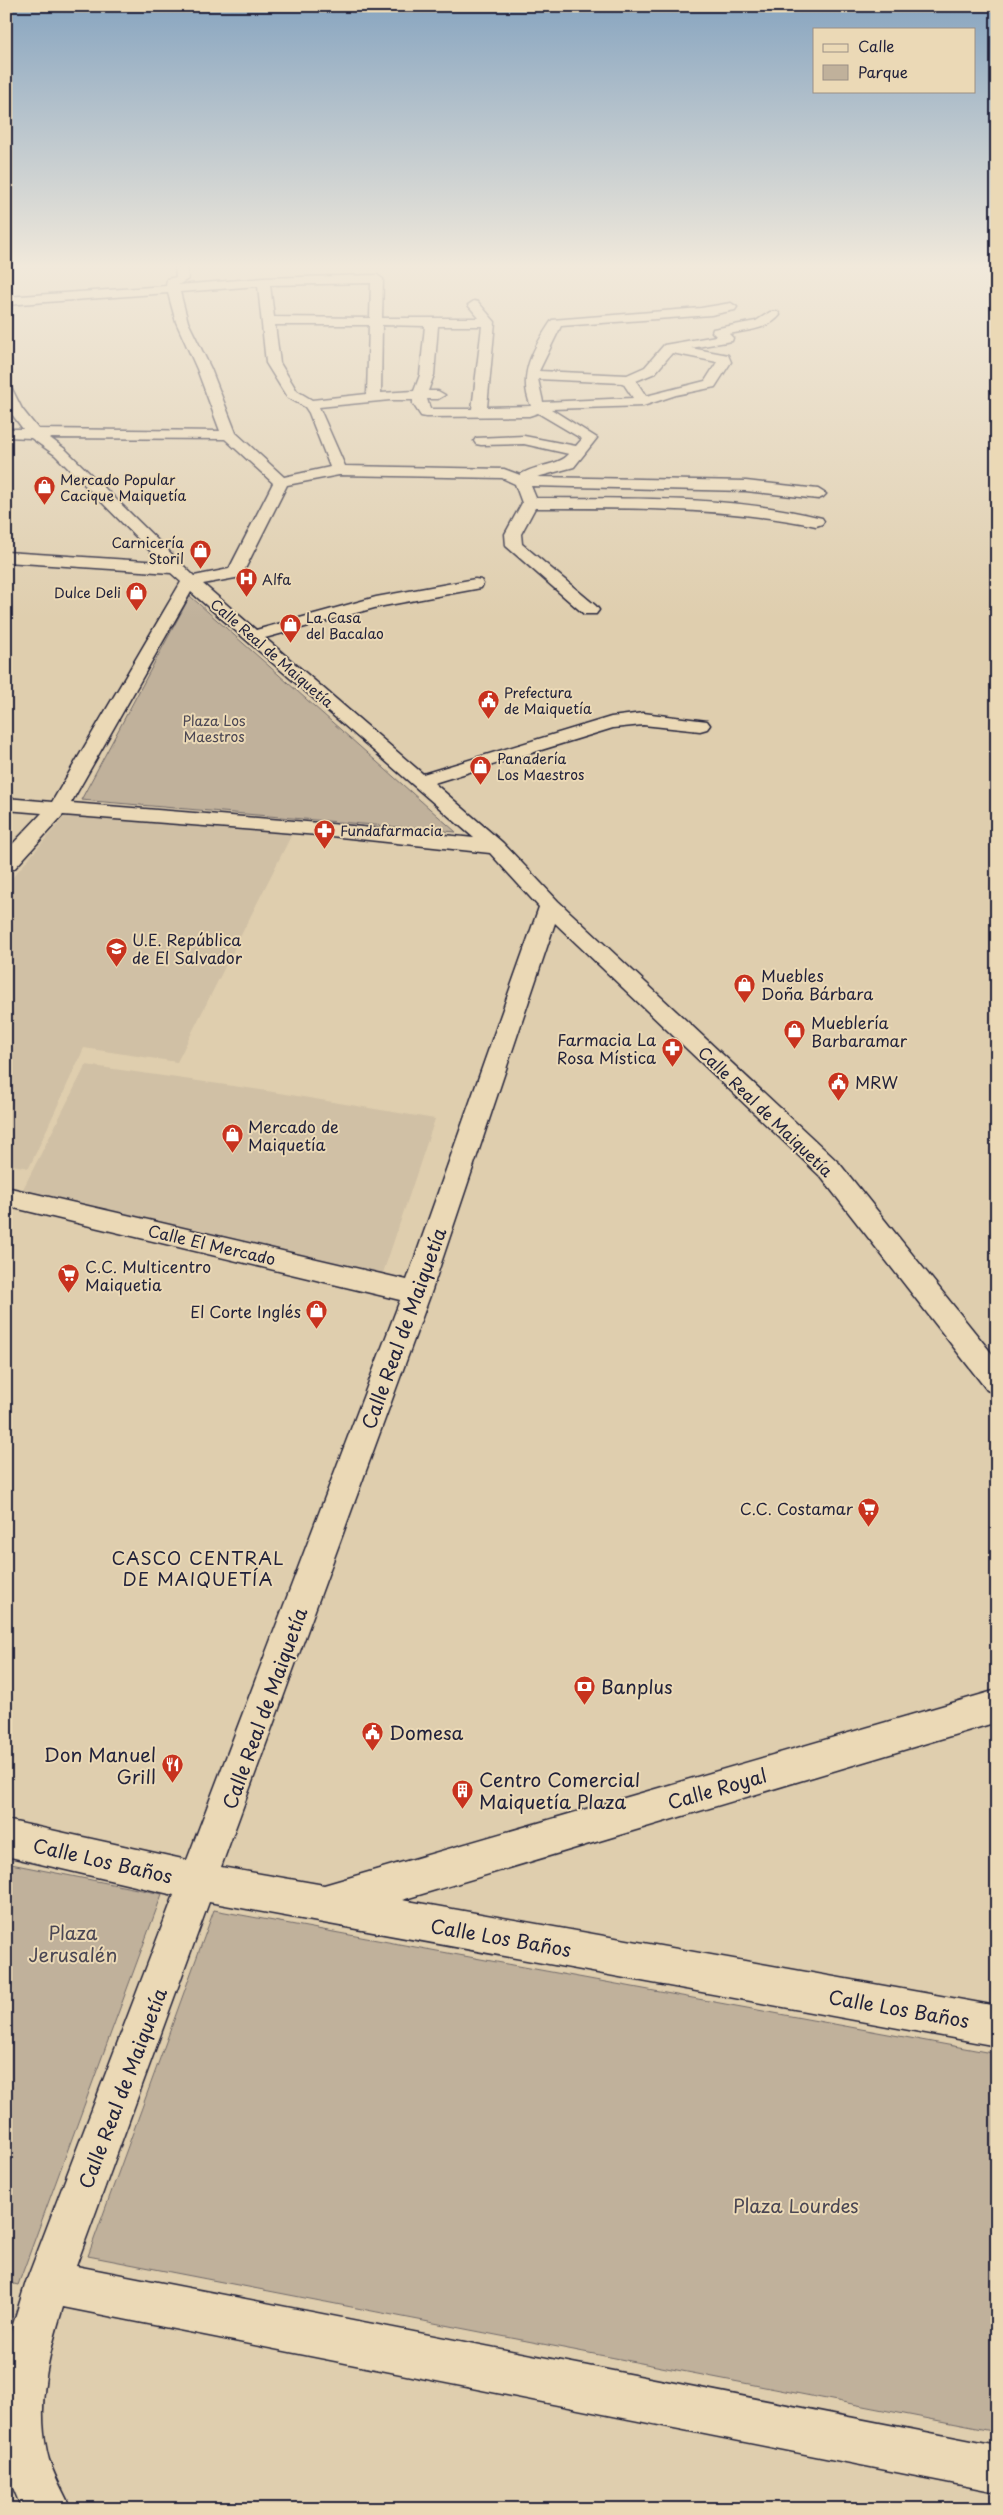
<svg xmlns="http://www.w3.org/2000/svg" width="1003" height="2515" viewBox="0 0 1003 2515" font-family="'Playpen Sans',sans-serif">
  <rect width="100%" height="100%" fill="#dfceae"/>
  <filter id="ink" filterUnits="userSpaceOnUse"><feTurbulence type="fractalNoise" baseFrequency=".02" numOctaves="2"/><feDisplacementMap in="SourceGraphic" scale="10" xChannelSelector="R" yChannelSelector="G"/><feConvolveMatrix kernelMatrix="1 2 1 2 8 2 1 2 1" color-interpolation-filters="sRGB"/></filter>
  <g filter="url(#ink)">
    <g fill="#d0c0a5">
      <polygon points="65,816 292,834 177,1062 84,1048 29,1168 6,1164 6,885"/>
      <polygon points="86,1065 261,1090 435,1119 382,1276 23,1189"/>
    </g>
    <g fill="#c0b19b" stroke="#716a6b">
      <polygon points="190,596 456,832 81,800"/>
      <polygon points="6,1863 162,1894 18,2285 6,2282"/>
      <polygon points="214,1910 997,2054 997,2432 88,2256"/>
    </g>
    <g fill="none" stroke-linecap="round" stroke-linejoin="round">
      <defs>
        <path id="minor" d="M175 267H187L188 279 178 285 264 278 377 275 383 279 382 318H479L468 305 474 301 478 302 495 322 487 407 531 406C517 375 534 347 552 320L701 308 731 303 737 307 735 310 711 315 561 326 539 371 627 375 645 367 664 345 716 336 712 332 713 329 756 321 770 312H778L780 315C768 330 747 330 729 334L733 338 732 341 691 348 728 355 731 362 715 387 676 395 643 406 551 409 597 438 574 467 537 477 746 481 818 489 826 494 823 497 818 499 746 491 531 486 536 498C631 499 729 495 822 518L824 521 822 524 816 526C723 507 630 508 535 508L521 534 522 544 596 606 599 610 596 614H584L506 546 505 534 522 503 515 484 502 478 339 475 287 485 241 577 203 584 256 630 376 597 475 579 481 580 483 584 481 588 378 607 265 638 423 774 611 717 643 713 707 721 710 725 707 729 700 731 643 725 613 728 434 783 503 843 558 901 839 1163 997 1360V1394L987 1390 821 1177 555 923 431 1293 221 1867 324 1885 997 1690V1722L402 1900 997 2006V2046L209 1902 76 2266 997 2446V2492L63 2307C49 2353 36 2403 47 2452 51 2472 63 2490 71 2509H22L6 2471V2350L8 2341 26 2282 174 1895 6 1856V1820L187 1860 400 1300 6 1206V1187L407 1280 539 907 490 853 331 836 63 815 14 869 6 870V851L42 813 6 810V798L52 802 181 582 171 573 6 562V552L161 562 55 455 31 438 6 437V429H23L6 406V386L11 387 22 409 38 429 220 431 197 369 176 322 168 293 6 305V297L166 286 167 279 176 277ZM371 283 370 318 274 317 270 285ZM258 286 266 363 287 397 305 407 309 413 330 467 284 477 236 433 211 369 188 322 180 292ZM275 325H369L367 394 312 400 297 391 280 363ZM382 325 425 326 420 375 414 391 381 393ZM438 326H482L472 409H430L427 399H438L445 395 438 391H428L434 375ZM672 353 717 362 705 381 646 396 636 381 655 373ZM538 379 623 383 633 398 543 402ZM390 400H413V404L421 416 426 417 529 416 538 413 582 439 576 446 524 436 476 438 474 441 476 444 481 445 524 444 569 454C559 466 536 464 520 475L504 469 345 466 319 407ZM50 438 225 439 273 483 229 569 194 576 65 449ZM191 592 474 838 331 824 71 803Z"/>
      </defs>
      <use href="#minor" stroke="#22223b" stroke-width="3"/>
      <use href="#minor" fill="#ebd9b6" fill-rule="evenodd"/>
    </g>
  </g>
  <linearGradient id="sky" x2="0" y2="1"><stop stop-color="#88a5c0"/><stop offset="0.43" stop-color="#f1e9db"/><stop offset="1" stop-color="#f1e9db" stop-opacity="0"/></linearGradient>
  <rect width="1003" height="619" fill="url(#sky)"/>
  <defs>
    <symbol id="shop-pin" viewBox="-11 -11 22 30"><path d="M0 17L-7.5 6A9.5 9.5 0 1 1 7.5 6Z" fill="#c8321e" stroke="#ebd9b6"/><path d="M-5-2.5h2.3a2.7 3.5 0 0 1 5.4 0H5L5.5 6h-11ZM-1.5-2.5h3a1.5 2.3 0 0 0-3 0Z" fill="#fff"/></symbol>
    <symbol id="hospital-pin" viewBox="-11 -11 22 30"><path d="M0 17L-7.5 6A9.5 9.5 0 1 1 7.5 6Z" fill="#c8321e" stroke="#ebd9b6"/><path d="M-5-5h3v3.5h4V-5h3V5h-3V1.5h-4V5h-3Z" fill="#fff"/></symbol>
    <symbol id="civic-pin" viewBox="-11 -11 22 30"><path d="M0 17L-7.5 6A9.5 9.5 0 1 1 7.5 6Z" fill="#c8321e" stroke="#ebd9b6"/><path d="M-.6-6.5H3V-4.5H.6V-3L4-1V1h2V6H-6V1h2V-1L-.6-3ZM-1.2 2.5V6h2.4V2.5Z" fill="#fff"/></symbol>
    <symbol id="pharmacy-pin" viewBox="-11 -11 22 30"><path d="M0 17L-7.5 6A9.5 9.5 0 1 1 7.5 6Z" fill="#c8321e" stroke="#ebd9b6"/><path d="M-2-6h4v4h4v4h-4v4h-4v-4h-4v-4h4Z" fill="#fff"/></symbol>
    <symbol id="school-pin" viewBox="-11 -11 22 30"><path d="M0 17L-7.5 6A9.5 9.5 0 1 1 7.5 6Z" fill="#c8321e" stroke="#ebd9b6"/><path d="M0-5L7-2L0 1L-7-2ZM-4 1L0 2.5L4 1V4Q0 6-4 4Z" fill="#fff"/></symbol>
    <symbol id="supermarket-pin" viewBox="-11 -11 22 30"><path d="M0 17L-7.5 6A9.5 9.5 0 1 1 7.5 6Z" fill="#c8321e" stroke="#ebd9b6"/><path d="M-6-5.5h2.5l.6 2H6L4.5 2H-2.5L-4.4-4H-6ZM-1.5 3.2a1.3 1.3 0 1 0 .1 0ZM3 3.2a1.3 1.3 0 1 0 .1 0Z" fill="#fff"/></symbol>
    <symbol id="bank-pin" viewBox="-11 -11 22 30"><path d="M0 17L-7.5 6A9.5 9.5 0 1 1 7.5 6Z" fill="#c8321e" stroke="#ebd9b6"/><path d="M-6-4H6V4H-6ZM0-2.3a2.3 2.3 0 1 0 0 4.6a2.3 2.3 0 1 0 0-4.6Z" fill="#fff"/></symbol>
    <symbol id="restaurant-pin" viewBox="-11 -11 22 30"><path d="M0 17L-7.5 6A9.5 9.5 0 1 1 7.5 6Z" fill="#c8321e" stroke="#ebd9b6"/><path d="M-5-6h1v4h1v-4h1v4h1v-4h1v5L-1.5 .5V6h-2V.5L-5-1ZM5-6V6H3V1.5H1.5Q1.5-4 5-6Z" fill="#fff"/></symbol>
    <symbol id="building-pin" viewBox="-11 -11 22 30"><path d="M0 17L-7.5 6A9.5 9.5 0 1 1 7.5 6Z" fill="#c8321e" stroke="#ebd9b6"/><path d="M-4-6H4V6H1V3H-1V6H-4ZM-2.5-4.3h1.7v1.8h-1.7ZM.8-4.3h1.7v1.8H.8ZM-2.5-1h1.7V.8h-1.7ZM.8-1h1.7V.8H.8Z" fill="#fff"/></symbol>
  </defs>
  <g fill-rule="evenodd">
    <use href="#shop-pin" x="32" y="474" width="25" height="34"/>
    <use href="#shop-pin" x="188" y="538" width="25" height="34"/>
    <use href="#hospital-pin" x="234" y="566" width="25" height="34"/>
    <use href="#shop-pin" x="124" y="580" width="25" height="34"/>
    <use href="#shop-pin" x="278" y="612" width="25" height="34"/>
    <use href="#civic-pin" x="476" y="688" width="25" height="34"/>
    <use href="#shop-pin" x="468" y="754" width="25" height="34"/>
    <use href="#pharmacy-pin" x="312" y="818" width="25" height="34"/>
    <use href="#school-pin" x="104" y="936" width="25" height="34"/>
    <use href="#shop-pin" x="732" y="972" width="25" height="34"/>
    <use href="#shop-pin" x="782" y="1018" width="25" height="34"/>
    <use href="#pharmacy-pin" x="660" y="1036" width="25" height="34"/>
    <use href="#civic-pin" x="826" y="1070" width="25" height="34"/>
    <use href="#shop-pin" x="220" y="1122" width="25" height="34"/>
    <use href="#supermarket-pin" x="56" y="1262" width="25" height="34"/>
    <use href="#shop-pin" x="304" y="1298" width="25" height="34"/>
    <use href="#supermarket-pin" x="856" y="1496" width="25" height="34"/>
    <use href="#bank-pin" x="572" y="1674" width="25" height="34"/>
    <use href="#civic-pin" x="360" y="1720" width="25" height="34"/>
    <use href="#restaurant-pin" x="160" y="1752" width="25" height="34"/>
    <use href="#building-pin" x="450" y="1778" width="25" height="34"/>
  </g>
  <g text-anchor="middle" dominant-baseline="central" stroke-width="4" stroke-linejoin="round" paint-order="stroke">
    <g font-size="14" fill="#22223b" stroke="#ebd9b6" text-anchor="start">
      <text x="60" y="479">Mercado Popular<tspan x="60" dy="16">Cacique Maiquetía</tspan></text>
      <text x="184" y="542" text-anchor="end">Carnicería<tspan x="184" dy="16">Storil</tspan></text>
      <text x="262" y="579">Alfa</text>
      <text x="121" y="592" text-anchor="end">Dulce Deli</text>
      <text x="306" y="617">La Casa<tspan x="306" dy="16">del Bacalao</tspan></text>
      <text x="504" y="692">Prefectura<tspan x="504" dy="16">de Maiquetía</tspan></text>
      <text x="497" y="758">Panadería<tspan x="497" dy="16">Los Maestros</tspan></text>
      <text x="340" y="830">Fundafarmacia</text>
    </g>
    <g font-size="14" fill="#22223b" stroke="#ebd9b6">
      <text transform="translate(272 653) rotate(41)">Calle Real de Maiquetía</text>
    </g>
    <g font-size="14" fill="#4a4653" stroke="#ebd9b6">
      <text x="214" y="720">Plaza Los<tspan x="214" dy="16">Maestros</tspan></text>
    </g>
    <g font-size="16" fill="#22223b" stroke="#ebd9b6" text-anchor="start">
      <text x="132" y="939">U.E. República<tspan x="132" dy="18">de El Salvador</tspan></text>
      <text x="761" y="975">Muebles<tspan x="761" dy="18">Doña Bárbara</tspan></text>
      <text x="811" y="1022">Mueblería<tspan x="811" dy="18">Barbaramar</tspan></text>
      <text x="656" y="1039" text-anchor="end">Farmacia La<tspan x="656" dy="18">Rosa Mística</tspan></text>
      <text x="855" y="1082">MRW</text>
      <text x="248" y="1126">Mercado de<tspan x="248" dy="18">Maiquetía</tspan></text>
      <text x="85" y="1266">C.C. Multicentro<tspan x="85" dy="18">Maiquetia</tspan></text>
      <text x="301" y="1311" text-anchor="end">El Corte Inglés</text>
      <text x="853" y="1508" text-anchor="end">C.C. Costamar</text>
    </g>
    <g font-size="16" fill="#22223b" stroke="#ebd9b6">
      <text transform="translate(766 1111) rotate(44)">Calle Real de Maiquetía</text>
      <text transform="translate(212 1244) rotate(13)">Calle El Mercado</text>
    </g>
    <g font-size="18" letter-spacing="1" fill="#22223b" stroke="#ebd9b6">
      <text x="198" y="1557">CASCO CENTRAL<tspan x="198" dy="21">DE MAIQUETÍA</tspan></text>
    </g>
    <g font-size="19" fill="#22223b" stroke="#ebd9b6">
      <text transform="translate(403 1328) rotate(-70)">Calle Real de Maiquetía</text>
      <text transform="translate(264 1708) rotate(-70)">Calle Real de Maiquetía</text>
      <text transform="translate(717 1788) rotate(-16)">Calle Royal</text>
      <text transform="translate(103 1860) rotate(13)">Calle Los Baños</text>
      <text transform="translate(501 1937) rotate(10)">Calle Los Baños</text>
      <text transform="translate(899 2008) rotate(10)">Calle Los Baños</text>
      <text transform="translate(122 2088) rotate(-69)">Calle Real de Maiquetía</text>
    </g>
    <g font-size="19" fill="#22223b" stroke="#ebd9b6" text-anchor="start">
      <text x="601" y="1686">Banplus</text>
      <text x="389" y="1732">Domesa</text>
      <text x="156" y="1754" text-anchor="end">Don Manuel<tspan x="156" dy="22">Grill</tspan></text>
      <text x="479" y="1779">Centro Comercial<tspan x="479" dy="22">Maiquetía Plaza</tspan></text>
    </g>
    <g font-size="19" fill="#4a4653" stroke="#ebd9b6">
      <text x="73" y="1932">Plaza<tspan x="73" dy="22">Jerusalén</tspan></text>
      <text x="796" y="2205">Plaza Lourdes</text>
    </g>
  </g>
  <rect width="1003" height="2515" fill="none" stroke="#ebd9b6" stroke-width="25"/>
  <rect x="12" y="12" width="978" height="2490" fill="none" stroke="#22223b" stroke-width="2" filter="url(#ink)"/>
  <rect x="813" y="28" width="162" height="65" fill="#ebd9b6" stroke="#9b9085"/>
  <rect x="823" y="44" width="25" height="8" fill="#ebd9b6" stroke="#9b9085"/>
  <text x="858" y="52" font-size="15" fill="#22223b">Calle</text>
  <rect x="823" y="65" width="25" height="15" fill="#c0b19b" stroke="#9b9085"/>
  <text x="858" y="78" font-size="15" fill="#22223b">Parque</text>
</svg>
